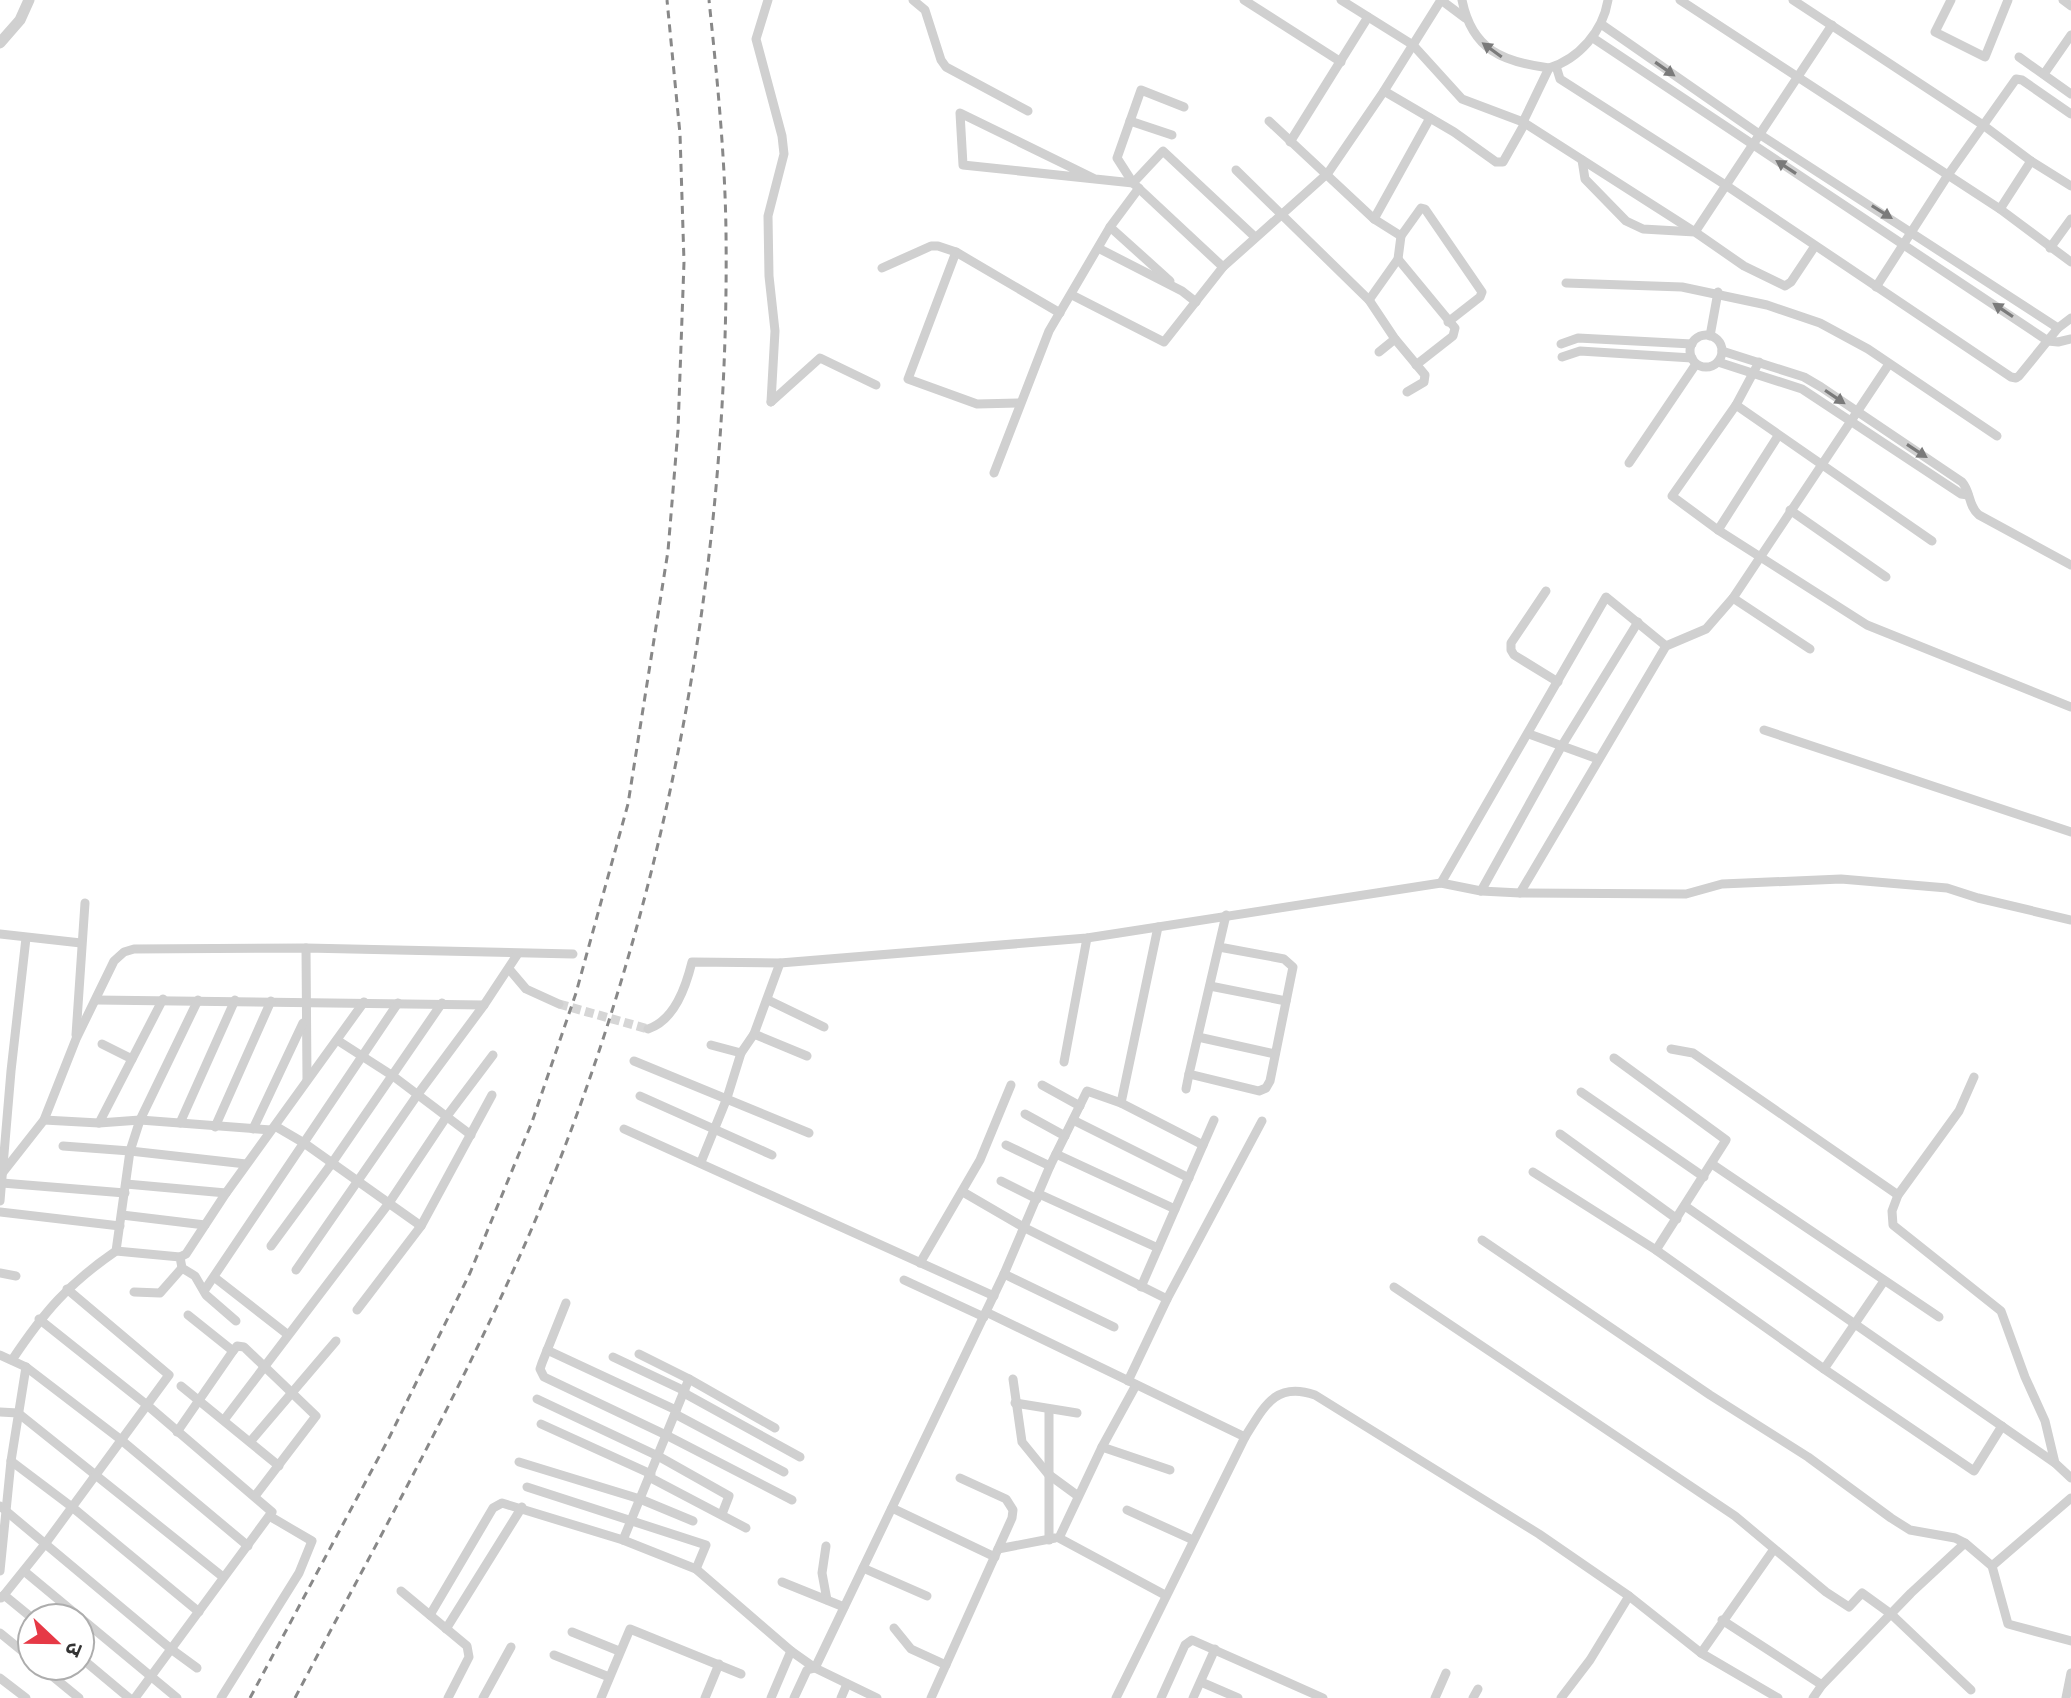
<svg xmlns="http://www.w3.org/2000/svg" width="2071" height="1698" viewBox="0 0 2071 1698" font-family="'Titillium Web','Noto Sans Devanagari',sans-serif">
  <rect width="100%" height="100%" fill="#fff"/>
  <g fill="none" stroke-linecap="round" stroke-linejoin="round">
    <polyline stroke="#d6d6d6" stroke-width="9" stroke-dasharray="9 4.5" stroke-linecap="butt" points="559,1004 648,1029"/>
    <g stroke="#d0d0d0" stroke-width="9">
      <polyline points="768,0 756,39 782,136 784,154 768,216 769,276 775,331 771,402"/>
      <polyline points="913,0 925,10 941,60 946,67 1028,111"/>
      <polyline points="1244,0 1341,62"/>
      <polyline points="1341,0 1413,45 1462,99 1523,122 1695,232 1832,25"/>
      <polyline points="1441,0 1465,18"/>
      <path d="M1462 0C1472 50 1503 62 1549 68 1579 59 1603 31 1608 0"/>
      <polyline points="1680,0 2000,209 2071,262"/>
      <polyline points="1793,0 1983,125 2031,161 2071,186"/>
      <polyline points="1951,0 1935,32 1985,57 2008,0"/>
      <polyline points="2063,0 2071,6"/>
      <polyline points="1601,24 1759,134 2058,328"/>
      <polyline points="1593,38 2048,341 2058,342 2071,339"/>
      <polyline points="2019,57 2071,94"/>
      <polyline points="1556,66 1560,79 1727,186 2011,377 2016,378 2019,376 2058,328 2071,318"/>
      <polyline points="2044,74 2071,35"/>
      <polyline points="1384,91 1454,132 1496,162 1503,162 1525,123"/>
      <polyline points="1184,107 1141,90 1117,158 1133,183 1223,267"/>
      <polyline points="1130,121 1172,135"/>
      <polyline points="1269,121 1374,219 1401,236"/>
      <polyline points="1523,122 1549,68"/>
      <polyline points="1290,142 1368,17"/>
      <polyline points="1582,160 1585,179 1626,221 1643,229 1695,232 1744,266 1785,286 1791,282 1815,246"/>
      <polyline points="1236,170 1369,300 1395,339 1425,375 1424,382 1407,392"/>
      <polyline points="1095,179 960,113 963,165 1133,183 1163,151 1255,237"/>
      <polyline points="2000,209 2031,161"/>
      <polyline points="1374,219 1430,118"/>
      <polyline points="1110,227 1170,281"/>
      <polyline points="2050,248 2071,219"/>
      <polyline points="1100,249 1182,291 1196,302"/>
      <polyline points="956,252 908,379 977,404 1020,403"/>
      <polyline points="1398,259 1455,328 1453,336 1416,365"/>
      <polyline points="882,268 931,246 938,246 956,252 1060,313"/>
      <polyline points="1566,283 1682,287 1767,305 1820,323 1868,349 1997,436"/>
      <polyline points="1876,287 1948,175 2016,79 2022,80 2071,114"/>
      <polyline points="1072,295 1164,342 1223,267 1328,173 1384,91 1441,0"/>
      <polyline points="1369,300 1398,259 1401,236 1421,208 1425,209 1482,292 1480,297 1448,322"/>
      <circle cx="1706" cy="351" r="16"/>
      <polyline points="1710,336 1718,292"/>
      <polyline points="1561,344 1578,338 1692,344"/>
      <path d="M1722 351 1804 377 1821 387 1962 482C1971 492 1968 506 1979 515L2071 565"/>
      <polyline points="1379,352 1395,339"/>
      <polyline points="1562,357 1580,351 1692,358"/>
      <polyline points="1718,362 1802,389 1961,494 1968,495"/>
      <polyline points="1759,362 1736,405 1672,496 1718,530 1867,625 2071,707"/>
      <polyline points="771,402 820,358 876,385"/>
      <polyline points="1736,405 1932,541"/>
      <polyline points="1629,463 1696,364"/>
      <polyline points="994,473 1049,331 1110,227 1139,188"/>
      <polyline points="1790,510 1886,577"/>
      <polyline points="1718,530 1778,436"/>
      <polyline points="1546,591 1511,643 1511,650 1514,655 1558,682"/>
      <polyline points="1733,598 1810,649"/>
      <polyline points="1764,730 2071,832"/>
      <polyline points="1529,734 1598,759"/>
      <polyline points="1441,883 1606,597 1666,646"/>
      <polyline points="1481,891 1561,747 1638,622"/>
      <polyline points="1520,893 1666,646 1706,629 1733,598 1889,364"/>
      <polyline points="0,934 81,943"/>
      <polyline points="1219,947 1284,959 1293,967 1270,1081 1266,1088 1259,1091 1189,1074 1226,915"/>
      <polyline points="306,948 307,1080"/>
      <polyline points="509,969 526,989 559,1004"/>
      <polyline points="1210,986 1286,1001"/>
      <polyline points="96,1000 484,1005"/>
      <polyline points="768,1000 824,1027"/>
      <path d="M648 1029C675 1020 686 986 692 962L780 963 1087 938 1441 883 1481 891 1520 893 1686 894 1722 884 1841 879 1947 888 1978 898 2071 920"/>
      <polyline points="754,1034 807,1056"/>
      <polyline points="76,1035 85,903"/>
      <polyline points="1198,1037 1275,1054"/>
      <polyline points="337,1040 393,1076 471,1135"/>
      <polyline points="102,1044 132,1059"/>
      <polyline points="711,1045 741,1053"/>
      <polyline points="1671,1049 1693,1053 1898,1195"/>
      <polyline points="1614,1058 1726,1140 1656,1250"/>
      <polyline points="634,1061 809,1133"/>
      <polyline points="1064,1062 1087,938"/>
      <polyline points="1974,1077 1959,1111 1898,1195 1892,1211 1893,1225 2001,1311 2025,1377 2045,1421 2055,1463"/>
      <polyline points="1042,1085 1080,1106"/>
      <polyline points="1186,1089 1189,1074"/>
      <polyline points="1581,1092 1704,1177"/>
      <polyline points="640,1096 772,1155"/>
      <polyline points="1121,1103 1158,927"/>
      <polyline points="1025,1114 1065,1136"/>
      <polyline points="44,1120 99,1123 140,1120 271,1130"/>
      <polyline points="1073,1120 1189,1178"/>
      <polyline points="99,1123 163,999"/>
      <polyline points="180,1123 235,1000"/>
      <polyline points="275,1126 304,1143 421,1226"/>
      <polyline points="215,1127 271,1001"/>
      <polyline points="253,1129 303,1023"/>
      <polyline points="624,1129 994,1296"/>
      <polyline points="1560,1134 1677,1219"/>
      <polyline points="1006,1145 1050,1166"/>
      <polyline points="63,1146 130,1151 246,1164"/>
      <polyline points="1056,1154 1175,1209"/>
      <polyline points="701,1162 727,1098 741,1053 754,1034 780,963"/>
      <polyline points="1712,1164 1939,1317"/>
      <polyline points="1533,1172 1656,1250 1824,1369 1974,1471 2002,1426"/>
      <polyline points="0,1176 44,1120 76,1039 114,961 124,952 134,949 306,948 573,954"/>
      <polyline points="1001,1181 1037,1199"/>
      <polyline points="2,1183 125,1193"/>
      <polyline points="126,1184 226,1193"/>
      <polyline points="963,1192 1025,1228 1167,1299"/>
      <polyline points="1039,1194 1158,1248"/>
      <polyline points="0,1201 11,1071 26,938"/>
      <polyline points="1685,1206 2055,1463 2071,1478"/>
      <polyline points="0,1212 120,1226"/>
      <polyline points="122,1215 205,1225"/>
      <polyline points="1482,1240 1710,1395 1808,1457 1891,1518 1910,1530 1955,1538 1965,1543 1992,1566 2008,1624 2071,1641"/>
      <polyline points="271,1246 332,1163 442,1003"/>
      <polyline points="116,1251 180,1257 182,1268 195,1276 206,1295 236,1321"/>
      <polyline points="180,1257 186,1254 226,1193 364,1002"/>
      <polyline points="920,1263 980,1160 1011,1085"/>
      <polyline points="296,1270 418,1094 484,1005 517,955"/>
      <polyline points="0,1273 16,1276"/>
      <polyline points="1004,1274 1114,1327"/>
      <polyline points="214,1277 287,1334"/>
      <polyline points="904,1280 984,1317"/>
      <polyline points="1141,1287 1214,1120"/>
      <polyline points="1394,1287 1735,1516 1826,1592 1849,1607 1862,1593 1891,1614 1971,1690"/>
      <polyline points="204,1291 398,1003"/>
      <polyline points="134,1292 160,1293 182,1268"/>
      <polyline points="566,1303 542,1363 540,1369 544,1377 666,1435 792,1500"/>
      <polyline points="357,1310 421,1226 492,1095"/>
      <polyline points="986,1312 1245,1437"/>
      <polyline points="188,1315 233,1351"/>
      <polyline points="39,1319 147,1405 272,1512 135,1698"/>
      <polyline points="547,1350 676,1410"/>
      <polyline points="639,1354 689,1379 775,1428"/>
      <polyline points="0,1355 26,1367 120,1439 248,1546"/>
      <polyline points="613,1357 685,1391"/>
      <path d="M12 1360C44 1312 68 1284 116 1251L130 1151 140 1120 198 1000"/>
      <polyline points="1824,1369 1884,1281"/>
      <polyline points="1013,1379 1022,1442 1048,1474 1078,1496"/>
      <polyline points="1128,1381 1167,1299 1262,1121"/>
      <polyline points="1136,1385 1102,1447 1059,1538 1165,1595"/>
      <polyline points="181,1386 279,1466"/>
      <polyline points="684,1393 800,1457"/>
      <polyline points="537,1399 658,1456 729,1496 722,1514"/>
      <polyline points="1015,1403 1077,1413"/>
      <polyline points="1049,1409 1049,1540"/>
      <polyline points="0,1412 18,1413 223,1577"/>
      <polyline points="675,1414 784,1472"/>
      <polyline points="224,1420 389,1203 447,1116 493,1055"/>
      <polyline points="541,1424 651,1474"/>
      <polyline points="177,1432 233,1351 237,1346 244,1347 316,1416 255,1496"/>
      <polyline points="250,1442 336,1341"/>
      <polyline points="1102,1447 1170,1470"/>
      <polyline points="11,1461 72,1507 199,1612"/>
      <polyline points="519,1462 640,1499 693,1521"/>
      <polyline points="649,1477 746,1528"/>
      <polyline points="527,1487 706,1545 696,1569"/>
      <polyline points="0,1506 171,1649 197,1668"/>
      <polyline points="892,1508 995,1557"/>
      <polyline points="1127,1510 1193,1540"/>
      <polyline points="623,1540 689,1379"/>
      <polyline points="826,1546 822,1573 827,1600"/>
      <polyline points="998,1549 1055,1538"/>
      <polyline points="1992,1566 2071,1498"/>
      <polyline points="863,1568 927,1596"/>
      <polyline points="0,1571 11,1461 26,1367"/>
      <polyline points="24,1571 177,1698"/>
      <polyline points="782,1582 844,1607"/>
      <polyline points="401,1591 467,1646 469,1657 448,1698"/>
      <polyline points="4,1595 45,1544 169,1375 67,1289"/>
      <polyline points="1,1598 4,1595 32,1618"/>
      <polyline points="430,1615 493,1508 502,1503 623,1540 696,1569 791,1651 815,1668 877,1698"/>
      <polyline points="1722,1620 1822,1685"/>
      <polyline points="894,1628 911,1649 946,1665"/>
      <polyline points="446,1629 522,1507"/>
      <polyline points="572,1632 619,1651"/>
      <polyline points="0,1633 32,1659"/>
      <polyline points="1701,1653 1774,1549"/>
      <polyline points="554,1655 609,1677"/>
      <polyline points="80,1657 129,1698"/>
      <polyline points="40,1666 79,1698"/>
      <polyline points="0,1678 26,1698"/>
      <polyline points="1201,1682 1238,1698"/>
      <polyline points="221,1698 299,1573 312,1541 271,1517"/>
      <polyline points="483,1698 511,1647"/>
      <polyline points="601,1698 630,1629 741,1674"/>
      <polyline points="705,1698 719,1664"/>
      <polyline points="771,1698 791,1651"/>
      <polyline points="794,1698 807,1670 815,1668 1004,1274 1050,1166 1087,1091 1121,1103 1203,1145"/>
      <polyline points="841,1698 847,1684"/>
      <polyline points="931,1698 1012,1518 1013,1510 1006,1499 960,1478"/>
      <path d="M1116 1698 1245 1437C1264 1407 1275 1381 1315 1395L1539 1534 1629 1596 1701 1653 1778 1698"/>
      <polyline points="1161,1698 1185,1645 1192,1640 1323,1698"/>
      <polyline points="1193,1698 1215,1649"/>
      <polyline points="1435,1698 1446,1673"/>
      <polyline points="1473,1698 1478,1689"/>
      <polyline points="1561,1698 1590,1660 1629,1596"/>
      <polyline points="1813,1698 1822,1685 1911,1593 1965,1543"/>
      <polyline points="2066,1698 2071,1673"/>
    </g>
    <polyline stroke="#d0d0d0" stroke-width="11" points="0,43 20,20 29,0"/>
    <g stroke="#888" stroke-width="3" stroke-dasharray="8 6" stroke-linecap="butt">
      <polyline points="250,1698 388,1440 470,1273 532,1122 576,993 628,804 668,551 678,430 684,262 680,134 667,0"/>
      <path d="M295 1698C375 1545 460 1394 529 1235 664 921 730 574 726 232 725 155 717 77 709 0"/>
    </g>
  </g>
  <defs><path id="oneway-solid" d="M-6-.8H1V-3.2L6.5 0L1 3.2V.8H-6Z" transform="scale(2)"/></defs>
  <g fill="#7a7a7a">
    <use href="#oneway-solid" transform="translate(1492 50) rotate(-144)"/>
    <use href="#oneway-solid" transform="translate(1665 69) rotate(35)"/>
    <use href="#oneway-solid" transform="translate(1786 167) rotate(-147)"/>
    <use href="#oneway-solid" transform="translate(1882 212) rotate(32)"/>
    <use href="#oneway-solid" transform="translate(2003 310) rotate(-146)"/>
    <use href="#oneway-solid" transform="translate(1835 397) rotate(34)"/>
    <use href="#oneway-solid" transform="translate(1917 451) rotate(33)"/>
  </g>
  <g transform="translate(56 1642) rotate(112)"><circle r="38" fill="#ffffff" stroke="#adadad" stroke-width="2"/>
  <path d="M0-6L14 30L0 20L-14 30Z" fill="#e63946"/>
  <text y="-12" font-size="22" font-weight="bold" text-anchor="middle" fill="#333333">उ</text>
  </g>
</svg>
